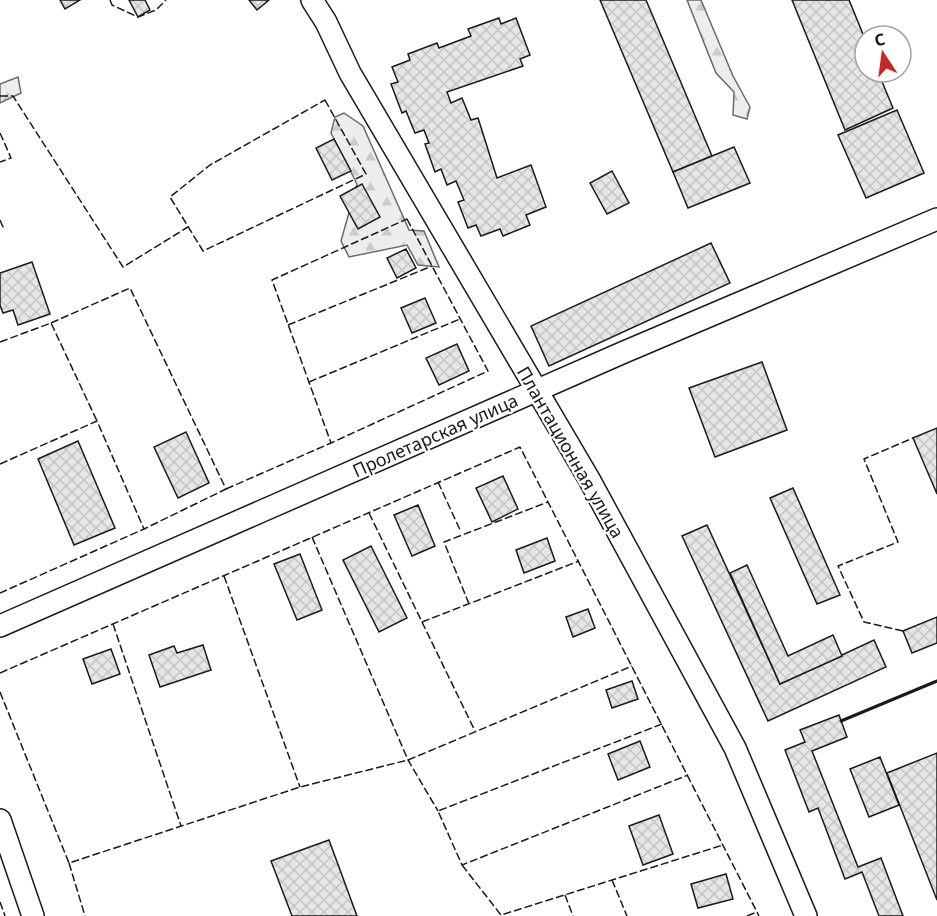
<svg xmlns="http://www.w3.org/2000/svg" width="937" height="916" viewBox="0 0 937 916" font-family="'Noto Sans',sans-serif">
  <defs>
    <pattern id="forest-firs" width="22" height="20" patternUnits="userSpaceOnUse" patternTransform="scale(1.5)"><rect width="22" height="20" fill="#ededed"/><path d="M5 1l3.5 6h-7zM16 11l3.5 6h-7z" fill="#cbcbcb"/></pattern>
    <pattern id="building-cross-hatch" width="8" height="8" patternUnits="userSpaceOnUse" patternTransform="scale(1.5)"><rect width="8" height="8" fill="#e6e6e6"/><path d="M0 0l8 8M0 8l8-8" fill="none" stroke="#c5c5c5"/></pattern>
  </defs>
  <rect width="100%" height="100%" fill="#fff"/>
  <g fill="url(#forest-firs)" stroke="#6a6a6a" stroke-width="1.5">
    <polygon points="687,0 701,0 733,76 750,107 747,119 733,115 734,92 716,73"/>
    <polygon points="18,77 21,93 0,103 0,84"/>
    <polygon points="344,113 363,126 409,230 424,231 439,267 418,265 407,245 349,257 341,241 357,184 331,133 335,117"/>
  </g>
  <g fill="url(#building-cross-hatch)" stroke="#1a1a1a" stroke-width="1.5">
    <polygon points="60,0 80,0 65,9"/>
    <polygon points="129,0 145,0 150,10 138,17"/>
    <polygon points="249,0 269,0 257,10"/>
    <polygon points="600,0 646,0 712,156 673,172"/>
    <polygon points="792,0 849,0 865,39 865,72 878,72 893,108 845,130"/>
    <polygon points="499,18 501,24 516,18 530,55 520,59 523,66 447,92 451,103 462,98 471,120 478,118 497,178 531,165 546,207 526,215 530,225 503,236 500,229 481,236 476,225 468,228 458,202 464,200 456,181 447,185 441,169 435,172 425,144 429,143 424,130 415,133 406,111 402,113 391,84 398,82 392,67 410,60 408,54 437,43 439,48 471,36 468,29"/>
    <polygon points="897,110 924,173 866,198 838,135"/>
    <polygon points="334,139 351,171 332,180 316,148"/>
    <polygon points="734,147 750,183 688,208 673,172"/>
    <polygon points="612,171 629,203 607,214 590,183"/>
    <polygon points="362,184 380,217 358,229 340,196"/>
    <polygon points="711,243 730,283 549,366 531,326"/>
    <polygon points="406,249 416,268 397,278 387,258"/>
    <polygon points="32,262 50,314 18,325 13,310 3,313 0,305 0,273"/>
    <polygon points="425,298 436,323 412,333 401,308"/>
    <polygon points="457,344 469,371 439,385 426,358"/>
    <polygon points="762,362 787,430 715,457 689,388"/>
    <polygon points="937,428 937,494 913,438"/>
    <polygon points="186,432 209,483 178,498 154,447"/>
    <polygon points="78,441 115,528 74,545 38,459"/>
    <polygon points="503,476 518,509 492,522 476,488"/>
    <polygon points="793,488 840,595 817,604 770,498"/>
    <polygon points="418,505 435,546 412,556 394,515"/>
    <polygon points="707,525 780,684 874,640 886,667 768,721 682,536"/>
    <polygon points="547,538 555,561 524,573 516,550"/>
    <polygon points="371,546 407,618 379,632 343,560"/>
    <polygon points="300,554 322,610 297,620 274,564"/>
    <polygon points="747,565 788,656 833,635 842,656 780,684 730,573"/>
    <polygon points="588,609 595,628 573,637 566,617"/>
    <polygon points="937,617 937,643 912,653 903,631"/>
    <polygon points="203,645 211,670 160,687 149,655 174,646 177,653"/>
    <polygon points="111,649 120,674 92,684 83,659"/>
    <polygon points="632,681 638,699 612,708 606,690"/>
    <polygon points="839,715 847,737 812,751 858,867 881,858 903,916 879,916 862,872 845,879 818,808 809,812 785,750 805,742 800,730"/>
    <polygon points="640,741 650,767 618,780 608,754"/>
    <polygon points="937,753 937,900 887,773"/>
    <polygon points="880,757 899,805 869,817 850,769"/>
    <polygon points="659,815 673,854 643,865 629,826"/>
    <polygon points="329,840 357,916 292,916 271,861"/>
    <polygon points="726,874 733,899 698,908 691,884"/>
  </g>
  <g fill="none" stroke-linecap="round" stroke-linejoin="round">
    <defs>
      <g id="minor">
        <polyline points="312,0 326,22 350,73 589,479 735,748 806,916"/>
        <polyline points="0,626 622,353 937,219"/>
        <polyline points="0,820 33,916"/>
      </g>
    </defs>
    <use href="#minor" stroke="#1a1a1a" stroke-width="24"/>
    <use href="#minor" stroke="#fff" stroke-width="21"/>
    <g stroke="#1a1a1a" stroke-width="1.5" stroke-dasharray="8 3" stroke-linecap="butt">
      <polyline points="110,0 112,5 138,17 156,10 166,0"/>
      <polyline points="0,96 13,96 123,267 188,227"/>
      <polygon points="325,100 366,174 203,251 170,197 210,165"/>
      <polyline points="0,133 11,158 0,162"/>
      <polygon points="407,219 488,371 331,443 272,280"/>
      <polyline points="0,220 3,227 0,228"/>
      <polyline points="51,323 130,288 226,489 144,529"/>
      <polyline points="288,325 432,266"/>
      <polyline points="0,342 51,323 97,421"/>
      <polyline points="309,382 460,319"/>
      <polyline points="0,464 97,421 144,529 0,593"/>
      <polyline points="438,482 461,532"/>
      <polyline points="226,489 331,443"/>
      <polyline points="369,513 475,731"/>
      <polyline points="312,537 408,760 438,811"/>
      <polyline points="224,576 300,787"/>
      <polyline points="469,604 444,542 548,502"/>
      <polyline points="422,622 579,561"/>
      <polyline points="113,624 181,826"/>
      <polyline points="903,631 864,622 838,566 898,542 864,459 913,438"/>
      <polyline points="0,673 520,447 759,916"/>
      <polyline points="0,692 69,863 300,787 408,760 632,666"/>
      <polyline points="662,724 438,811 462,865 688,775"/>
      <polyline points="69,863 85,916"/>
      <polyline points="462,865 501,915 723,845"/>
      <polyline points="612,880 627,916"/>
      <polyline points="565,895 573,916"/>
      <polyline points="0,902 5,916"/>
      <polyline points="747,916 757,912"/>
    </g>
    <polyline stroke="#1a1a1a" stroke-width="3" points="841,721 937,681"/>
  </g>
  <g text-anchor="middle" dominant-baseline="central" stroke-width="4.5" stroke-linejoin="round" paint-order="stroke">
    <g font-size="18" fill="#1a1a1a" stroke="#fff">
      <text transform="translate(435 435) rotate(-24)">Пролетарская улица</text>
      <text transform="translate(571 452) rotate(60)">Плантационная улица</text>
    </g>
  </g>
  <g transform="translate(883 54) rotate(347)"><circle r="28" fill="#ffffff" stroke="#a3a3a3" stroke-width="1.5"/>
  <path d="M0-4.5L10 22L0 15L-10 22Z" fill="#c62828"/>
  <text y="-9" font-size="16" font-weight="bold" text-anchor="middle" fill="#1a1a1a">С</text>
  </g>
</svg>
